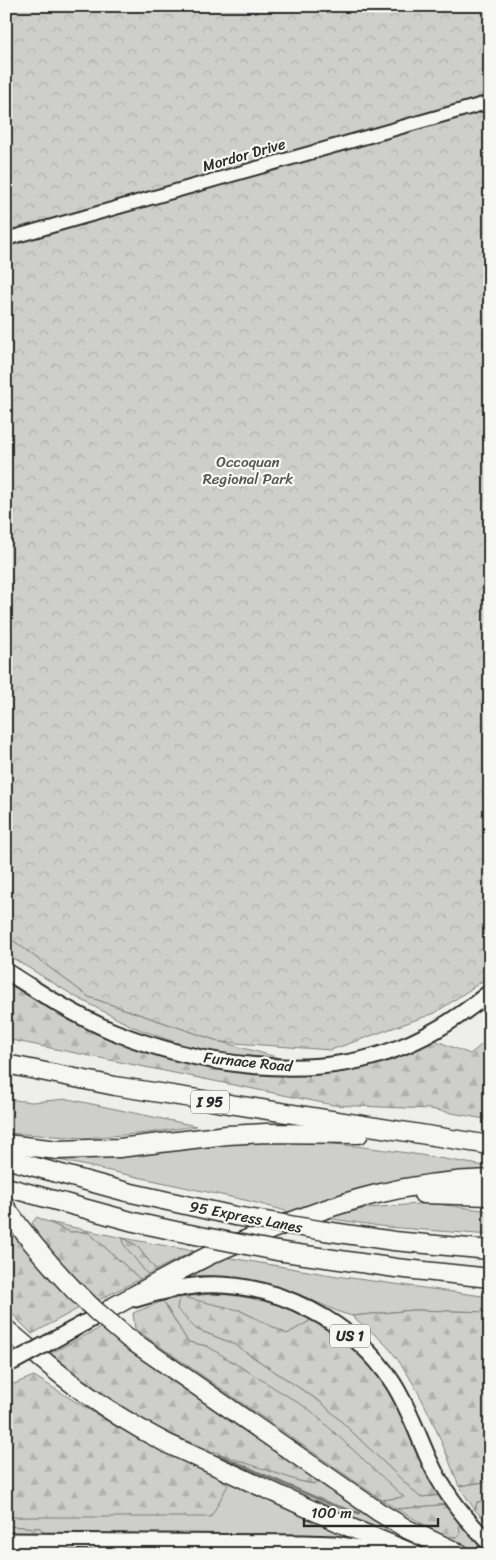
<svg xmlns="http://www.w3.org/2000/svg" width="496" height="1560" viewBox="0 0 496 1560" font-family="Sriracha,sans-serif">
  <defs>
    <pattern id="forest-firs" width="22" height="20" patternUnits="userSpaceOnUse" patternTransform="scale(1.25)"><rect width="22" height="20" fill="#cececa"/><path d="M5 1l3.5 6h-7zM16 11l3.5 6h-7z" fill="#b1b1ae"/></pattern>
    <pattern id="park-crowns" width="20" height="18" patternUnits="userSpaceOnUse" patternTransform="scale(1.25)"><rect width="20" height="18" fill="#cececa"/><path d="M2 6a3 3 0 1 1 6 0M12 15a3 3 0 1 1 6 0" fill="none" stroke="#b1b1ae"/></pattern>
  </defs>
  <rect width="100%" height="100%" fill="#eeeeea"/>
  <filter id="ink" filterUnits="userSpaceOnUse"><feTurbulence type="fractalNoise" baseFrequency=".02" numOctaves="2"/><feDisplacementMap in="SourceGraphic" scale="10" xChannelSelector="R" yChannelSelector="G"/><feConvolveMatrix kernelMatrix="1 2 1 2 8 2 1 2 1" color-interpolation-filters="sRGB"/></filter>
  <g filter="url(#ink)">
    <g fill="#cececa" stroke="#7c7c7a">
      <polygon points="6,935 89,997 221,1042 280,1058 235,1056 191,1048 133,1027 76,997 6,954"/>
      <polygon points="6,1099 32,1102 68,1099 196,1126 148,1133 85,1138 8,1133 6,1130"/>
      <path d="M278 1140C351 1143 418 1154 490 1167V1172L341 1196 290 1212 249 1201 17 1151 116 1156 184 1150 231 1143Z"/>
      <polygon points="430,1203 490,1211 490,1235 387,1227 325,1218 368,1208"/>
      <polygon points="48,1222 123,1238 194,1251 156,1270 136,1245 123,1238 125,1245 148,1275 140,1279 88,1232 70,1232"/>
      <polygon points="219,1256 343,1277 490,1297 490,1312 413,1310 352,1316 339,1312 291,1291 246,1281 210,1276 186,1275"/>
      <path d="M212 1294C248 1295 281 1304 315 1318L287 1334 239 1310 196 1329 232 1343 322 1403 420 1497 444 1495 490 1551V1554H478L444 1536 457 1537 449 1504 397 1509 382 1500 403 1497 207 1346 188 1342 163 1301 182 1297Z"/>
      <polygon points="150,1424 197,1445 299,1481 315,1484 315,1474 448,1554 431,1554 355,1522 325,1505 206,1453"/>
      <polygon points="209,1469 394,1551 38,1535 40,1528 6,1526 6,1517 80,1516"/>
      <polygon points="490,1481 490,1501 477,1502 475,1510 459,1486"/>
    </g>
    <g fill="url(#forest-firs)" stroke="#7c7c7a">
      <polygon points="6,977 133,1047 267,1075 370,1065 434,1040 470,1054 490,1038 490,1120 430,1109 333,1105 6,1039"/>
      <polygon points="37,1217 70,1232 88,1232 140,1279 99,1300 65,1269 35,1230 32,1223"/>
      <polygon points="6,1219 81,1307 32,1334 6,1308"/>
      <polygon points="123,1238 136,1245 156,1270 148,1275 124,1245"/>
      <polygon points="182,1297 239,1310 287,1334 315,1318 343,1336 386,1380 444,1495 420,1497 322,1403 232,1343 196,1329 177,1309 178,1302"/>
      <polygon points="163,1301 188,1342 207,1346 310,1410 404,1497 382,1500 135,1329 133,1313"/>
      <path d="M413 1310 490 1312V1481L459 1486C441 1440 423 1392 392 1352 381 1338 365 1327 352 1316Z"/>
      <path d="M104 1326 315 1474 318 1482 315 1484 299 1481C249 1464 198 1448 150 1424 115 1407 82 1378 51 1353Z"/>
      <polygon points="34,1376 117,1427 209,1469 228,1485 211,1517 6,1517 6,1387"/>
      <polygon points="490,1501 490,1525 475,1510 477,1502"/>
      <polygon points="449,1504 459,1524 460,1533 457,1537 444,1536 397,1509"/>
      <polygon points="6,1526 40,1528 43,1532 38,1535 6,1535"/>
      <polygon points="247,1550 304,1554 136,1554"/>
    </g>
    <polygon fill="url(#park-crowns)" stroke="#7c7c7a" points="6,6 490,6 490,976 435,1013 331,1050 221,1042 89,997 6,935"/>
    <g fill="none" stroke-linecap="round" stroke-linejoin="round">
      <polyline stroke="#757573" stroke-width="2.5" points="219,1455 330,1504 359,1513"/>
      <defs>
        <polyline id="minor" points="6,239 490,102"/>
        <g id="major">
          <path d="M6 971C40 993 74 1015 112 1031 196 1065 310 1083 396 1049 431 1036 461 1016 490 992"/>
          <path d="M136 1299C157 1292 180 1287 203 1285 275 1281 355 1323 393 1383 409 1408 418 1436 430 1462 444 1493 466 1520 490 1544"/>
          <polyline points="48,1343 110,1309"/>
          <polyline points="6,1541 304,1543 335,1544 392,1554"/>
        </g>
        <g id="highway">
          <polyline points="6,1064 115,1086 490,1145"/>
          <polyline points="6,1144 58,1150 119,1148 227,1135 266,1133 359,1134"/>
          <polyline points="6,1159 127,1192 235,1216"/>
          <polyline points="6,1187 134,1222 190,1234"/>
          <polyline points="423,1194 490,1196"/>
          <path d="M6 1208C27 1238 50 1265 75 1291"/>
          <polyline points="325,1231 394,1241 490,1250"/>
          <polyline points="277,1251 396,1268 490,1278"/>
          <path d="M111 1308C142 1291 172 1274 204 1258 223 1248 243 1241 263 1233 339 1201 407 1181 490 1179"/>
          <path d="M6 1329C29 1348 51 1368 74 1385 104 1408 135 1427 168 1444L349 1527 414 1554"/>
          <polyline points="128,1338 379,1512 407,1529 461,1554"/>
        </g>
      </defs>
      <use href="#minor" stroke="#2b2b2b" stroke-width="16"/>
      <use href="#major" stroke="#2b2b2b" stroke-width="19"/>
      <use href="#highway" stroke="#2b2b2b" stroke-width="21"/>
      <use href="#minor" stroke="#f6f6f2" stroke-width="12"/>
      <use href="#major" stroke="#f6f6f2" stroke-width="15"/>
      <use href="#highway" stroke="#f6f6f2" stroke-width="18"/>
      <defs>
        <polyline id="major-bridge" points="11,1363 48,1343"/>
        <g id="highway-bridge">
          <polyline points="235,1216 325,1231"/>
          <polyline points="190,1234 277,1251"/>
          <polyline points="75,1291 96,1311 128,1338"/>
        </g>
      </defs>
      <use href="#major-bridge" stroke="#2b2b2b" stroke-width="19" stroke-linecap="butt"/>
      <use href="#highway-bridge" stroke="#2b2b2b" stroke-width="21" stroke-linecap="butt"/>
      <use href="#major-bridge" stroke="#f6f6f2" stroke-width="15"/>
      <use href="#highway-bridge" stroke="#f6f6f2" stroke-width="18"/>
    </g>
  </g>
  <g text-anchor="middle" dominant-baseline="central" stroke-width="4.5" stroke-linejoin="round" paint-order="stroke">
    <g fill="#f6f6f2" stroke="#686867" stroke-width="1">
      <rect x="191" y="1090.5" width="38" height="23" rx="4"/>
      <rect x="330" y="1324.5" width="40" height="23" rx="4"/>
    </g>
    <g font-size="14" font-weight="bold" fill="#2b2b2b">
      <text x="210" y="1102">I 95</text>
      <text x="350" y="1336">US 1</text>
    </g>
    <g font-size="15" fill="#2b2b2b" stroke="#f6f6f2">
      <text transform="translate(244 155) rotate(-16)">Mordor Drive</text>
      <text transform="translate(248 1062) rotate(6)">Furnace Road</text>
      <text transform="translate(246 1217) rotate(11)">95 Express Lanes</text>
    </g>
    <g font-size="15" fill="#545453" stroke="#f6f6f2">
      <text x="248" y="462">Occoquan<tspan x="248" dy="17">Regional Park</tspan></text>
    </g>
  </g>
  <rect width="496" height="1560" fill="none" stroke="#f6f6f2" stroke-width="25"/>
  <rect x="12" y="12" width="471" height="1535" fill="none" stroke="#2b2b2b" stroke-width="2" filter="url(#ink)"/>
  <path d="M304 1518v8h134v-8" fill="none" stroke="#2b2b2b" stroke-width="2.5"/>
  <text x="311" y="1518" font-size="15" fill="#2b2b2b" stroke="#f6f6f2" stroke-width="4" paint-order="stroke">100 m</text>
</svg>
